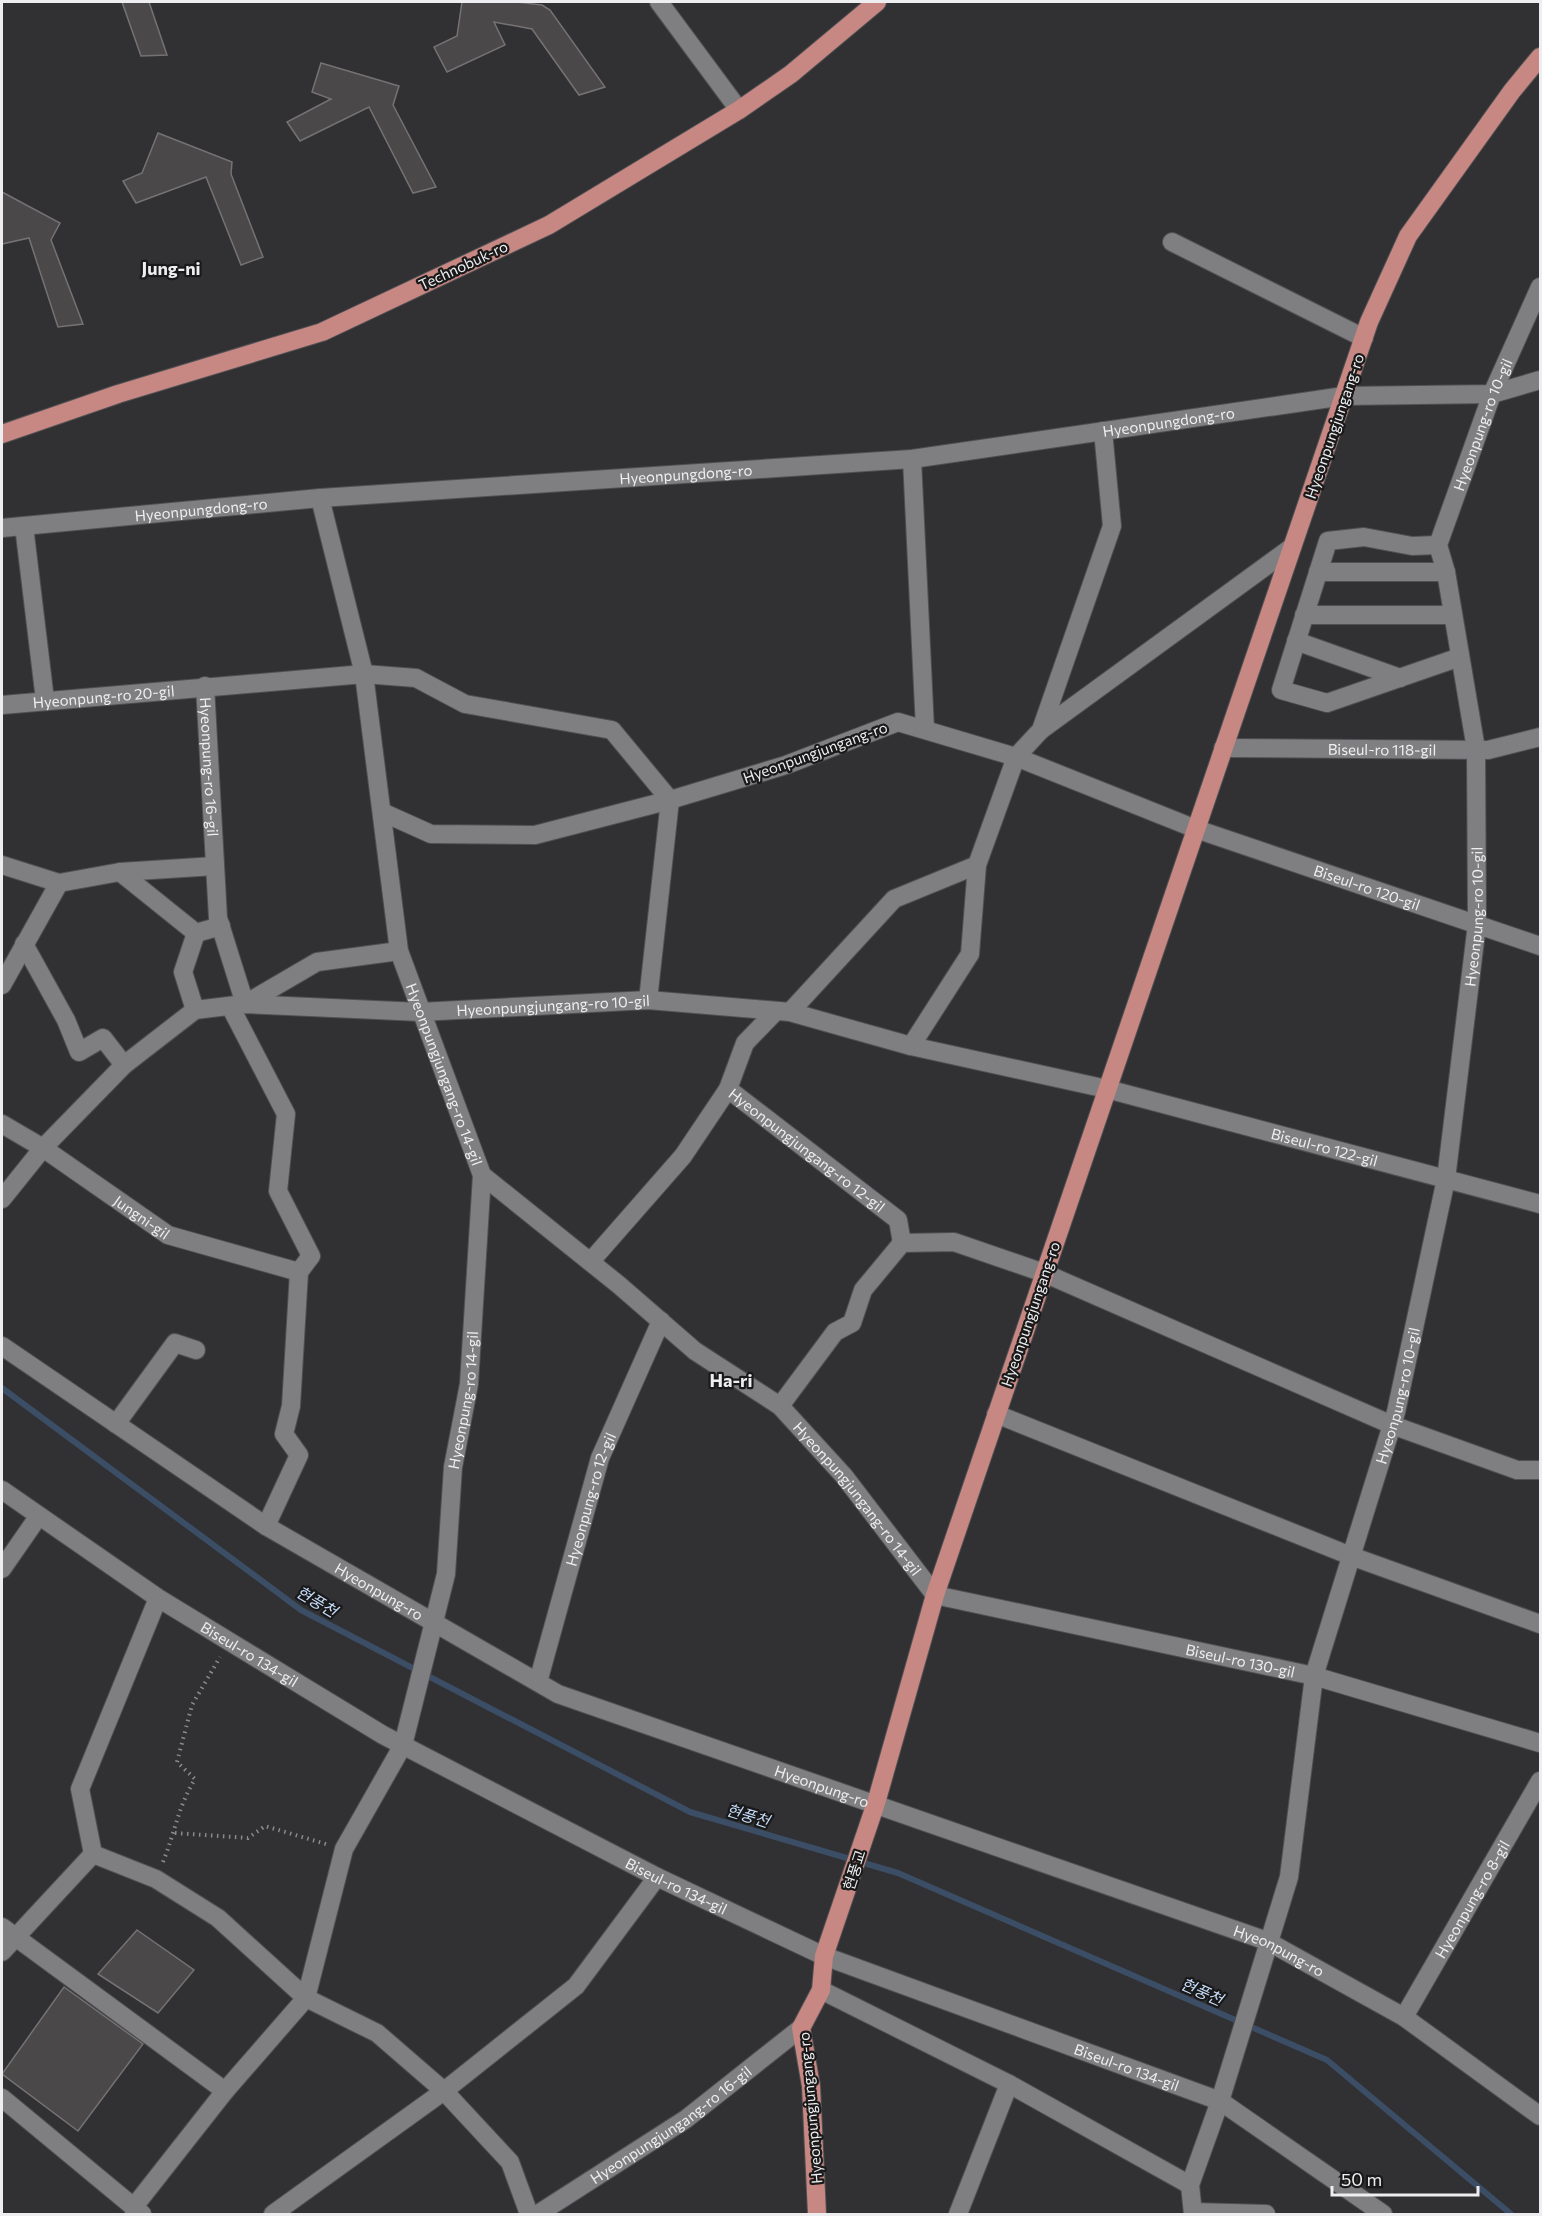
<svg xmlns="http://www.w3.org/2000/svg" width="1542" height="2216" viewBox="0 0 1542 2216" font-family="Commissioner,'Noto Sans KR',sans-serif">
  <rect width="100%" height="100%" fill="#313134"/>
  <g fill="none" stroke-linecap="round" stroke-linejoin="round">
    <polyline stroke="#3b4e66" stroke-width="6" points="2,1388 301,1610 690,1812 898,1873 1327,2060 1511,2214"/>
  </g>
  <g fill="#4b484a" stroke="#757273" stroke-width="1.5">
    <polygon points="122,2 149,2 167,55 141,56"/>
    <polygon points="462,2 517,2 542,5 550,10 605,87 579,95 532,29 494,22 505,45 447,72 434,47 457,36"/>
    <polygon points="321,63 399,86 393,105 436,187 413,193 369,107 300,141 287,122 331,99 312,92"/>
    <polygon points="158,133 232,162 231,174 263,257 241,265 206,177 136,203 123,181 142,173"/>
    <polygon points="2,192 60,223 51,240 83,324 58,327 29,238 2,244"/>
    <polygon points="137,1930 194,1970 158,2013 98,1974"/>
    <polygon points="64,1987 143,2044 78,2131 2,2074"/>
  </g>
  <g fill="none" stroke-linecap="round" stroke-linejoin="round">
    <defs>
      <g id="minor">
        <polyline points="659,2 739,110"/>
        <polyline points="1172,242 1364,338"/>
        <polyline points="912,459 925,729"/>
        <path id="s1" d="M320 498 364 674 399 951 482 1175 619 1285 695 1351 780 1406 844 1476 935 1595 1314 1676 1540 1743"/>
        <polyline points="24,526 45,700"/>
        <path id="s2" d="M2 528 320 498 912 459 1344 396 1492 394 1540 380"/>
        <polyline points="1438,545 1412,546 1364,537 1328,541 1281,690 1327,703 1460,657"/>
        <polyline points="1318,572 1446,572"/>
        <polyline points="1304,615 1453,615"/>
        <polyline points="1296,641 1400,678"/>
        <path id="s3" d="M205 686 218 918 245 1004 317 962 399 951"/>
        <path id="s4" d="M2 705 364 674 416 678 465 704 612 730 670 800 648 1000"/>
        <polyline points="1041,730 1292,547"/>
        <path id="s5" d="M1223 748 1488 750 1540 737"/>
        <path id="s6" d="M382 812 431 834 535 835 670 800 786 765 898 722 1016 757 1196 829 1540 946"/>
        <polyline points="2,865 59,883 120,872 215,866"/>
        <polyline points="120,872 196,933"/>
        <polyline points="24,944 66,1020 79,1052 103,1038 124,1065"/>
        <polyline points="2,985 59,883"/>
        <polyline points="230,1006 286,1114 278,1191 311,1256 299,1272 291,1406 284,1434 299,1455 266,1526"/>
        <polyline points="195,1010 183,972 196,933 221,926"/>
        <polyline points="790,1012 894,899 977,865 1016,757 1041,730 1112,526 1103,431"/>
        <polyline points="911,1046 970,954 977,865"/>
        <polyline points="728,1089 745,1043 776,1011"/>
        <path id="s7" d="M2 1124 43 1148 168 1235 299 1272"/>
        <path id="s8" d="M2 1199 43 1148 124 1065 195 1010 245 1004 420 1012 648 1000 790 1012 911 1046 1107 1089 1540 1204"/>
        <path id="s9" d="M591 1261 683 1156 728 1089 898 1220 902 1243 954 1242 1044 1273 1392 1425 1517 1470H1540"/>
        <path id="s10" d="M2 1346 266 1526 558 1694 1267 1941 1404 2017 1540 2116"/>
        <polyline points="780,1406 835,1332 852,1323 863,1290 902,1243"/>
        <polyline points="996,1414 1351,1556 1540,1624"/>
        <polyline points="116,1424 175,1343 196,1350"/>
        <path id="s11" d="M2 1490 158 1598 383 1735 657 1877 824 1956 1220 2101 1383 2214"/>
        <polyline points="2,1569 38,1517"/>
        <path id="s12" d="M538 1682 600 1458 661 1321"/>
        <polyline points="93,1854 156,1879 218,1918 306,1998 377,2033 444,2091 510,2162 529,2214"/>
        <polyline points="2,1927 225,2091"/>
        <polyline points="2,1952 93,1854 80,1789 158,1598"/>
        <polyline points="821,1990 1009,2084 1190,2185"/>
        <path id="s13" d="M1404 2017 1540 1781"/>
        <polyline points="2,2098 142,2214"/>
        <path id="s14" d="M133 2208 225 2091 306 1998 344 1849 403 1745 446 1574 453 1467 469 1384 482 1175"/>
        <polyline points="1194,2212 1266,2214"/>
        <polyline points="273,2214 444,2091 576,1986 657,1877"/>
        <path id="s15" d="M538 2214 686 2119 801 2028"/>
        <polyline points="958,2214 1009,2084"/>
        <path id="s16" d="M1193 2214 1190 2185 1220 2101 1289 1877 1314 1676 1396 1412 1446 1179 1477 924 1476 749 1446 572 1438 545 1492 394 1540 287"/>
      </g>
      <g id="major">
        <polyline points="2,434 118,394 322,332 549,225 739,110 791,74 877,2"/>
        <polyline points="817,2214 811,2086 801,2028 821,1990 824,1956 876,1803 935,1595 1369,322 1408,236 1512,91 1540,57"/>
      </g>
    </defs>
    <use href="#minor" stroke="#505053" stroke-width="20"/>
    <use href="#major" stroke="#505053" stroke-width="20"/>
    <g stroke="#8b8b8e" stroke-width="4" stroke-dasharray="1.5 4.5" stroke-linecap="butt">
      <polyline points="175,1833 248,1838 265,1826 329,1845"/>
      <path d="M163 1862C175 1832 178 1807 195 1779L177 1762 192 1705 220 1657"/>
    </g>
    <use href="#minor" stroke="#7f7f82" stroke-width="18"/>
    <use href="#major" stroke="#c78782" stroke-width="18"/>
  </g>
  <g text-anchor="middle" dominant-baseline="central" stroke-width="4.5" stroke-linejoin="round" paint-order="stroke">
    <g font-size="15" fill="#eeeef0" stroke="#19191a">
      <text transform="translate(463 265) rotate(-25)">Technobuk-ro</text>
      <text stroke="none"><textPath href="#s2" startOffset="1172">Hyeonpungdong-ro</textPath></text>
      <text stroke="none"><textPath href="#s16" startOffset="1838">Hyeonpung-ro 10-gil</textPath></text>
      <text transform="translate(1334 426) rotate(-71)">Hyeonpungjungang-ro</text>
      <text stroke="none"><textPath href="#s2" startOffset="686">Hyeonpungdong-ro</textPath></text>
      <text stroke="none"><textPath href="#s2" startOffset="200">Hyeonpungdong-ro</textPath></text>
      <text stroke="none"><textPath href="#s4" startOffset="102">Hyeonpung-ro 20-gil</textPath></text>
      <text stroke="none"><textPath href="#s5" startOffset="159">Biseul-ro 118-gil</textPath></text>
      <text transform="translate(815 752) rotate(-20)">Hyeonpungjungang-ro</text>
      <text stroke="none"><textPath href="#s3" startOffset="81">Hyeonpung-ro 16-gil</textPath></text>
      <text stroke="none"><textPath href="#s6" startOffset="1036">Biseul-ro 120-gil</textPath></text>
      <text stroke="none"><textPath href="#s16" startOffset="1334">Hyeonpung-ro 10-gil</textPath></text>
      <text stroke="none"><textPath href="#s8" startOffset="630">Hyeonpungjungang-ro 10-gil</textPath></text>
      <text stroke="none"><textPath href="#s1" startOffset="592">Hyeonpungjungang-ro 14-gil</textPath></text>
      <text stroke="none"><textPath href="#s8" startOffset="1419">Biseul-ro 122-gil</textPath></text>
      <text stroke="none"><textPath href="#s9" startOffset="320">Hyeonpungjungang-ro 12-gil</textPath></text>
      <text stroke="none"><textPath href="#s7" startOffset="168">Jungni-gil</textPath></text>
      <text transform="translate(1030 1314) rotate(-71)">Hyeonpungjungang-ro</text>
      <text stroke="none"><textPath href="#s16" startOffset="848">Hyeonpung-ro 10-gil</textPath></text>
      <text stroke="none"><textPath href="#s14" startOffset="897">Hyeonpung-ro 14-gil</textPath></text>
      <text stroke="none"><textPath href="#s12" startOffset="190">Hyeonpung-ro 12-gil</textPath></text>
      <text stroke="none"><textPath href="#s1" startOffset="1198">Hyeonpungjungang-ro 14-gil</textPath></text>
      <text stroke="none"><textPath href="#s10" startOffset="450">Hyeonpung-ro</textPath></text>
      <text stroke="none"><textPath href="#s11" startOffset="297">Biseul-ro 134-gil</textPath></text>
      <text stroke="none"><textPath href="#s1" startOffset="1634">Biseul-ro 130-gil</textPath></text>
      <text stroke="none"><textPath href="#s10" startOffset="936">Hyeonpung-ro</textPath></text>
      <text transform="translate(854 1870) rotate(-72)">현풍교</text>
      <text stroke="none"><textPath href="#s11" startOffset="783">Biseul-ro 134-gil</textPath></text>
      <text stroke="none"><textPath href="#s13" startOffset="136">Hyeonpung-ro 8-gil</textPath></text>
      <text stroke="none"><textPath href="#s10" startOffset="1422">Hyeonpung-ro</textPath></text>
      <text stroke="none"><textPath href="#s11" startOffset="1269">Biseul-ro 134-gil</textPath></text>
      <text transform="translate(810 2108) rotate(-95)">Hyeonpungjungang-ro</text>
      <text stroke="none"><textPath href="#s15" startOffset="160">Hyeonpungjungang-ro 16-gil</textPath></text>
    </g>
    <g font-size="16" font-style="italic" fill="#c5dbf7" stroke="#19191a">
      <text transform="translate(317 1601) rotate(31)">현풍천</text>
      <text transform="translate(748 1815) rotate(17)">현풍천</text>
      <text transform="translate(1202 1991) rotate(24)">현풍천</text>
    </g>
    <g font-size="18" font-weight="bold" fill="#eeeef0" stroke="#19191a">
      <text x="171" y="268">Jung-ni</text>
      <text x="731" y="1380">Ha-ri</text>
    </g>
  </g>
  <rect width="1542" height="2216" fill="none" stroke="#eeeef0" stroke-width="6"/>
  <path d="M1332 2186v9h146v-9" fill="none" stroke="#eeeef0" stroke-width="3"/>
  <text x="1341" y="2186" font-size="18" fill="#eeeef0" stroke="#19191a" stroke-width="4.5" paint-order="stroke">50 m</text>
</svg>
